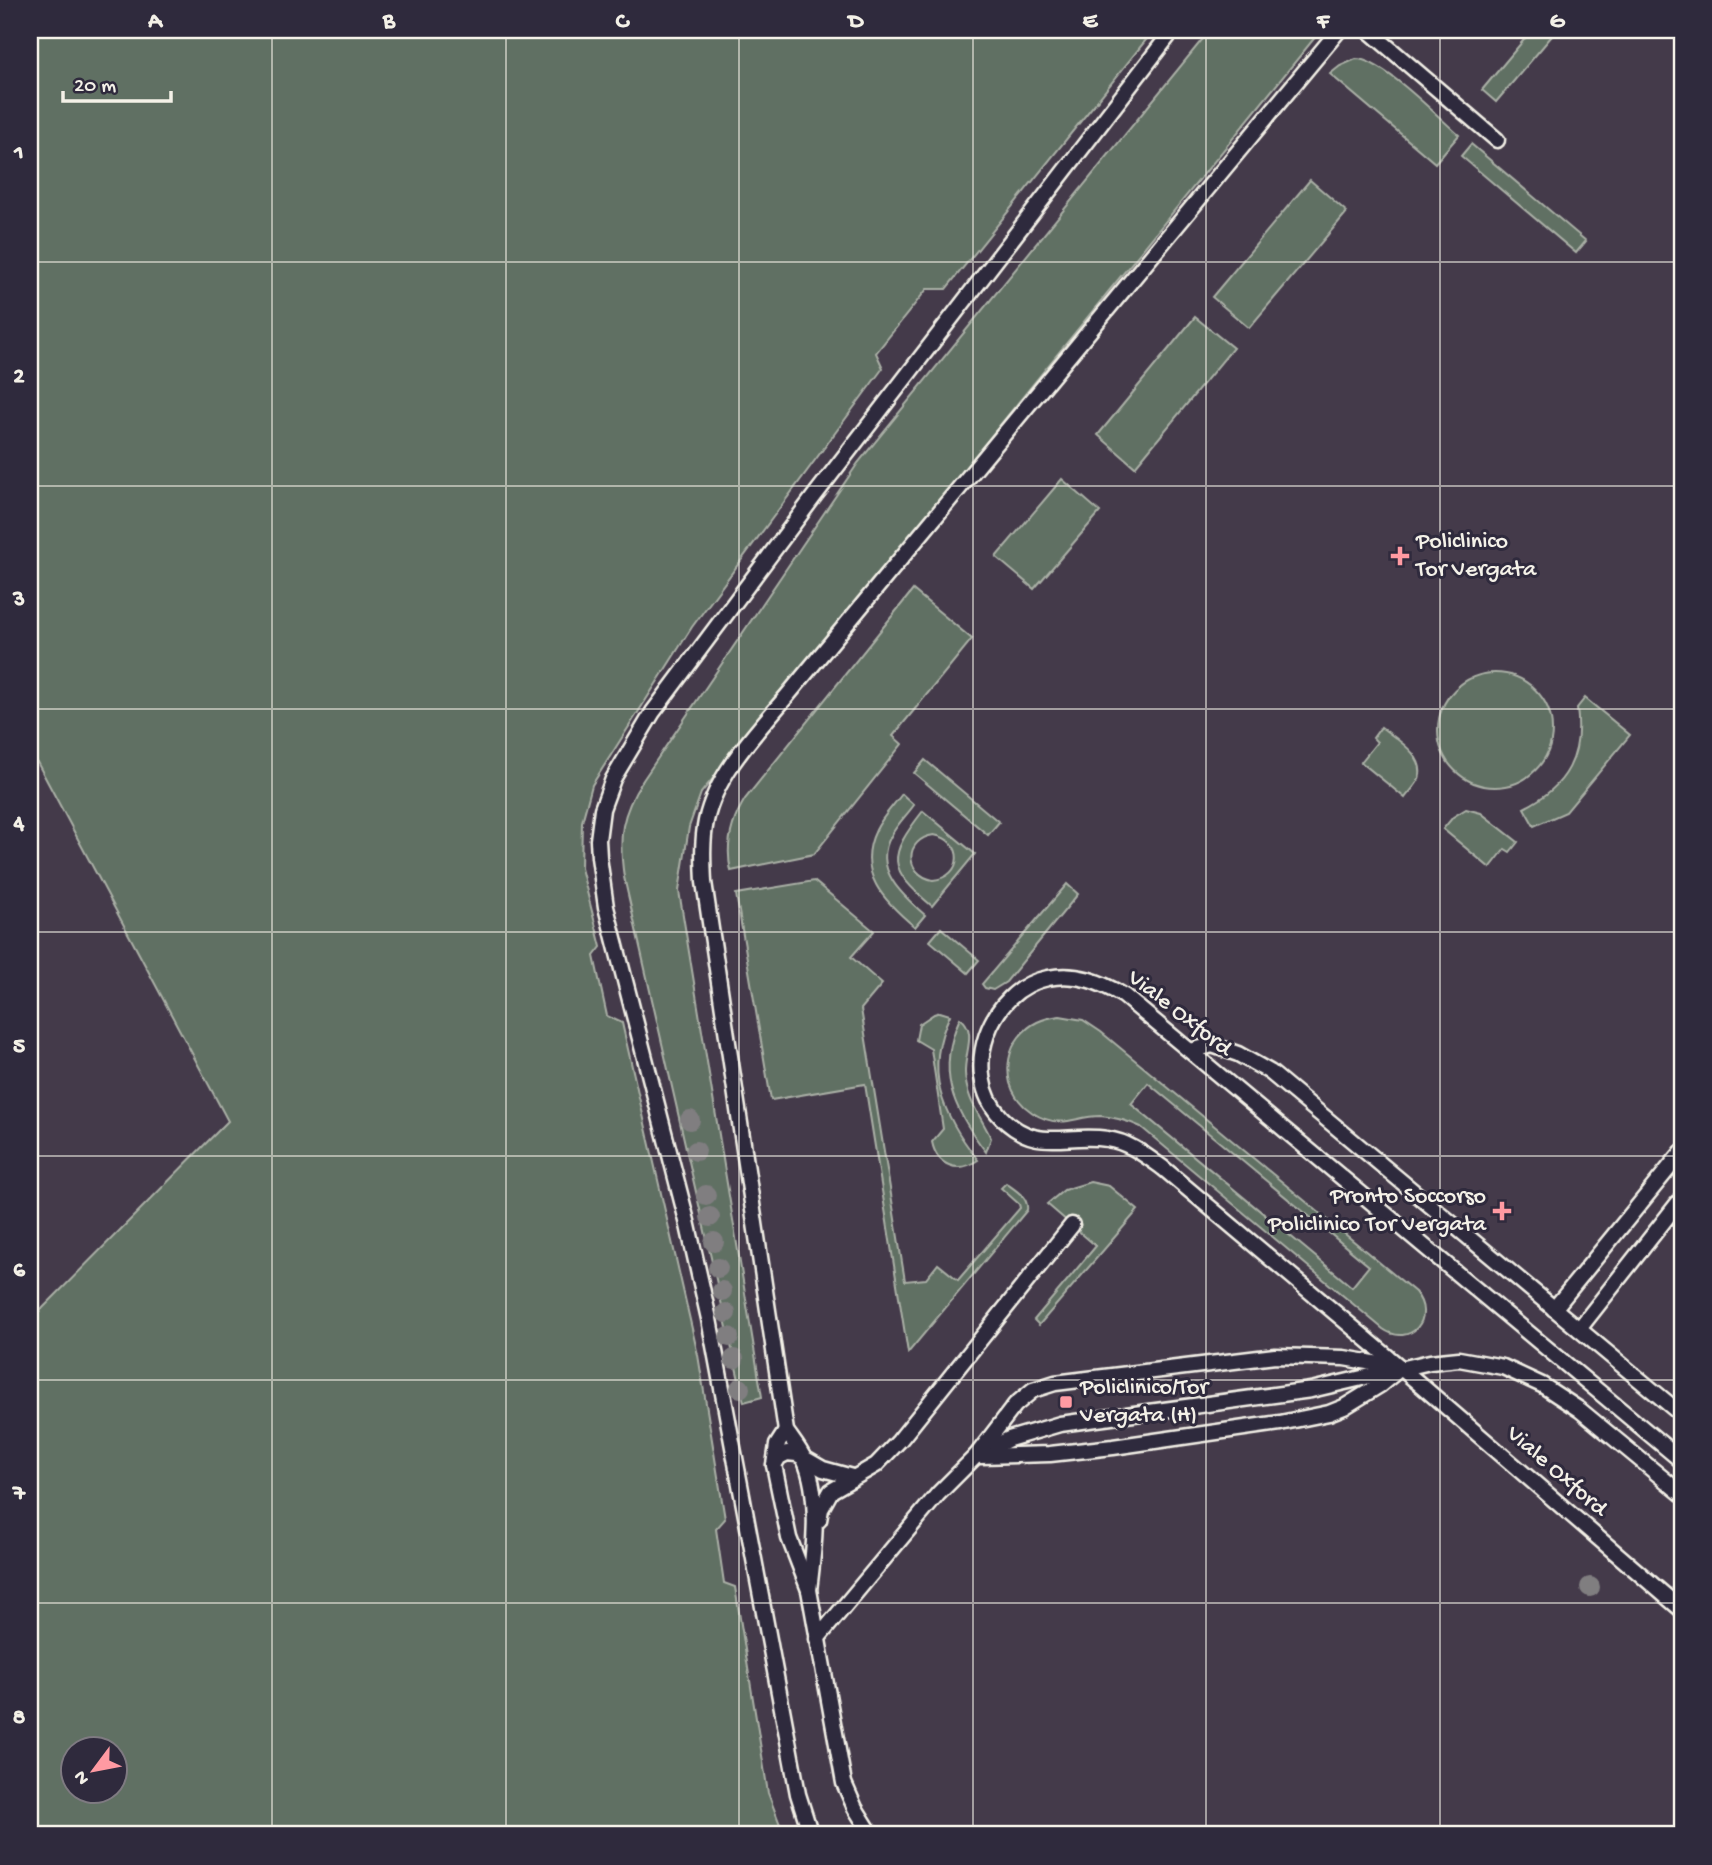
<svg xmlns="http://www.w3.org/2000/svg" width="1712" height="1865" viewBox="0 0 1712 1865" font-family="'Gochi Hand',sans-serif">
  <rect width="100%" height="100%" fill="#443a4a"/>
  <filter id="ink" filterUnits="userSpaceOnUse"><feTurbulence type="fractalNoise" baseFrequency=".0143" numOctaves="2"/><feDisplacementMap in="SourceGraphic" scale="14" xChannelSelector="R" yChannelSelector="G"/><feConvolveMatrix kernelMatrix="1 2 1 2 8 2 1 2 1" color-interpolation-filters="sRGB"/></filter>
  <g filter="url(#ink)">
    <g fill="#616f64" stroke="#aab0a6" stroke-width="2" fill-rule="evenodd">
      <path d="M30 30H1154L946 289H927L876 353 883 368 692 627 592 785 582 822 581 868 601 947 594 956 607 1016 622 1023 698 1355 725 1519 716 1529 724 1583 735 1587 768 1793 784 1835H30V1321L228 1121 30 749ZM74 1750H116V1792H74Z"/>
      <path d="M1210 30H1321L701 793 689 827 679 891 762 1397 744 1402 624 877C618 836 621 814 643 780L858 463Z"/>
      <polygon points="1532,30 1557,30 1496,102 1482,90"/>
      <path d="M1356 59C1382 59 1437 116 1459 135L1435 163 1330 74 1340 66Z"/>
      <polygon points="1471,144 1586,241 1576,253 1461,156"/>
      <polygon points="1310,180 1347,212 1249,328 1212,297"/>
      <polygon points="1195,317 1233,348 1135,467 1098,435"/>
      <polygon points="1062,479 1100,512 1034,589 996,557"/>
      <path d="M913 590 972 639 893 736 902 744 814 854 731 871C725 845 731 822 745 799Z"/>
      <circle cx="1495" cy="730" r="57"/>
      <path d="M1585 698 1630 735 1566 812 1534 826 1524 808C1568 786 1583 755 1577 708Z"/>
      <path d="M1381 727C1396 739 1427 756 1419 779 1416 786 1409 792 1405 798L1361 762 1377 742 1373 738Z"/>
      <polygon points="925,760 999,822 988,835 914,773"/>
      <path d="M902 794 914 805C907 815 897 824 891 836 872 869 903 896 925 915L915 927C885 902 855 873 876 830 882 817 893 806 902 794Z"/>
      <polygon points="1466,809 1481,813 1518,842 1510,852 1505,849 1490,868 1443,829 1453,817"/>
      <path d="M923 811 975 854 932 906C887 868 887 857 923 811ZM934 835C965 840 964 877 933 880 904 874 904 839 934 835Z"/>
      <path d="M814 881 874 931 851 957 882 984 861 1009 905 1281 926 1279 938 1264 958 1280 1020 1208 1019 1204 1001 1188 1006 1183C1015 1190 1029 1197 1027 1210L908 1353 865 1084 771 1100 736 894Z"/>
      <polygon points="1067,884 1078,894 1006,982 993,990 985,988 982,984"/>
      <polygon points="941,928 979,960 968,973 930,941"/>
      <path d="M940 1012 950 1015C923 1071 942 1115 978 1160 958 1174 937 1166 932 1142L943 1129 931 1049 916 1040 919 1024 934 1014Z"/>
      <path d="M1060 1016 1083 1020 1101 1032 1415 1292C1437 1318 1410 1348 1383 1329L1141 1127C1128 1121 1114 1117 1100 1116 1088 1116 1079 1119 1068 1121 1043 1125 1017 1107 1010 1083 1006 1067 1009 1050 1019 1037 1030 1023 1043 1018 1060 1016ZM1148 1083 1369 1266 1352 1287 1131 1104Z"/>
      <path d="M960 1018C978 1031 964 1053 965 1073 966 1099 980 1115 991 1138L986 1152C952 1108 936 1071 960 1018Z"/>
      <polygon points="1090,1182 1109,1186 1138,1210 1039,1325 1034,1320 1096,1246 1047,1204 1064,1190"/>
    </g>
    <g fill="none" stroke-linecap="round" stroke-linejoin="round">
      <defs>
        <g id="lane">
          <polyline points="1368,30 1497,140"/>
          <polyline points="1191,1051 1212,1045 1238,1054 1270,1072 1682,1415"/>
          <polyline points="1554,1309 1682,1152"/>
          <polyline points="1579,1329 1682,1198"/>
          <polyline points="786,1431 777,1445 774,1465 789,1538 809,1590 844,1783 855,1808 872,1835"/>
          <polyline points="976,1456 1009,1439 1060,1424 1311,1390 1430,1362 1459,1359 1503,1367 1542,1385 1580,1410 1682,1494"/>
          <polyline points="981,1456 1050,1454 1113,1447 1280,1423 1329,1413 1344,1407 1380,1385 1397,1371"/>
          <path d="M1682 1461 1124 996C1101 982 1076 972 1048 978 989 989 959 1073 1001 1117 1037 1154 1066 1132 1107 1139 1129 1142 1145 1155 1163 1168L1401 1368 1682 1610"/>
          <polyline points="774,1465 779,1457 787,1453 797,1454 823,1469 852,1477"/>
          <polyline points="819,1520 821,1509 831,1491 876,1465 899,1441 1072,1225"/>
          <path d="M809 1590C814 1551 821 1495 804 1459 800 1449 792 1440 786 1431L704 882C703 862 702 841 706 821 717 769 764 725 796 685L1339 30"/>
          <polyline points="817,1639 938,1494 976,1456 1015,1405 1033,1390 1055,1383 1275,1356 1344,1358 1397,1367"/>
          <polyline points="811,1835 798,1794 709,1319 687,1221 606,907 599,857 598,840 602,809 613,779 653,712 815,495 1173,30"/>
        </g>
      </defs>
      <use href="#lane" stroke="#f4f1e8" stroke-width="19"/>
      <use href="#lane" stroke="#2f2a3d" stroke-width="14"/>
    </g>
    <g fill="#807e80">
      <circle cx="690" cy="1120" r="10"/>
      <circle cx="696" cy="1151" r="10"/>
      <circle cx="706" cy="1195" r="10"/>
      <circle cx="710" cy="1217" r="10"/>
      <circle cx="714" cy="1242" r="10"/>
      <circle cx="718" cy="1268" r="10"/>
      <circle cx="722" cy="1291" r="10"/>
      <circle cx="726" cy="1313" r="10"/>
      <circle cx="729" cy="1337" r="10"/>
      <circle cx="734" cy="1359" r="10"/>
      <circle cx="740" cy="1388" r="10"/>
      <circle cx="1590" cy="1587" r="10"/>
    </g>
  </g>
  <path fill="none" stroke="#f4f1e8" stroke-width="2" stroke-opacity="0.55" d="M272 30V1835M506 30V1835M739 30V1835M973 30V1835M1206 30V1835M1440 30V1835M30 262H1682M30 486H1682M30 709H1682M30 932H1682M30 1156H1682M30 1380H1682M30 1603H1682"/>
  <g fill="#ff9aa2" stroke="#2f2a3d" stroke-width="2.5">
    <path d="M1396.5 545.5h7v7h7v7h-7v7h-7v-7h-7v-7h7z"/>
    <path d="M1498.5 1200.5h7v7h7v7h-7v7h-7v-7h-7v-7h7z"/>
    <rect x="1059" y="1395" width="14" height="14" rx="3.5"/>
  </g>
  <g text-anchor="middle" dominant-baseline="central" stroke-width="6" stroke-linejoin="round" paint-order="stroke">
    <g font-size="24" fill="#f4f1e8" stroke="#2f2a3d" text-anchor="start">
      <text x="1416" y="542">Policlinico<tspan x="1416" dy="28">Tor Vergata</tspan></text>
      <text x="1486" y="1197" text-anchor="end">Pronto Soccorso<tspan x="1486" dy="28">Policlinico Tor Vergata</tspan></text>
      <text x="1080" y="1388">Policlinico/Tor<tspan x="1080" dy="28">Vergata (H)</tspan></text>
    </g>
    <g font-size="24" fill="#f4f1e8" stroke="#2f2a3d">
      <text transform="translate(1179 1014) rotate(38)">Viale Oxford</text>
      <text transform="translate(1556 1472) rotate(41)">Viale Oxford</text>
    </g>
  </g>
  <rect width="1712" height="1865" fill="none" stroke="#2f2a3d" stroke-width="77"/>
  <g transform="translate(94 1770) rotate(238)"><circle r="33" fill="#2f2a3d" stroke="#7e7a81" stroke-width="2"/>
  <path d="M0-5L12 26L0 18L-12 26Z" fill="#ff9aa2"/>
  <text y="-10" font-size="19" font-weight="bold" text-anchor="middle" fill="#f4f1e8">N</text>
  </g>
  <path d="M63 91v10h108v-10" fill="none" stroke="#f4f1e8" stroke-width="3.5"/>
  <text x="74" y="91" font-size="21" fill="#f4f1e8" stroke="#2f2a3d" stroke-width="5" paint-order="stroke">20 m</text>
  <rect x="38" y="38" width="1636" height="1788" fill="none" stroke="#f4f1e8" stroke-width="2.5"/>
  <g font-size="23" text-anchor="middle" font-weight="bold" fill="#f4f1e8">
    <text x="155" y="27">A</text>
    <text x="389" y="27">B</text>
    <text x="622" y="27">C</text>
    <text x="856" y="27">D</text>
    <text x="1090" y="27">E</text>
    <text x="1323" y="27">F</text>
    <text x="1557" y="27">G</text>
    <text x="19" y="158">1</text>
    <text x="19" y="382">2</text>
    <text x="19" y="605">3</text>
    <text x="19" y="829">4</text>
    <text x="19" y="1052">5</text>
    <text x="19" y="1276">6</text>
    <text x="19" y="1499">7</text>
    <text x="19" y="1723">8</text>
  </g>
</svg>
